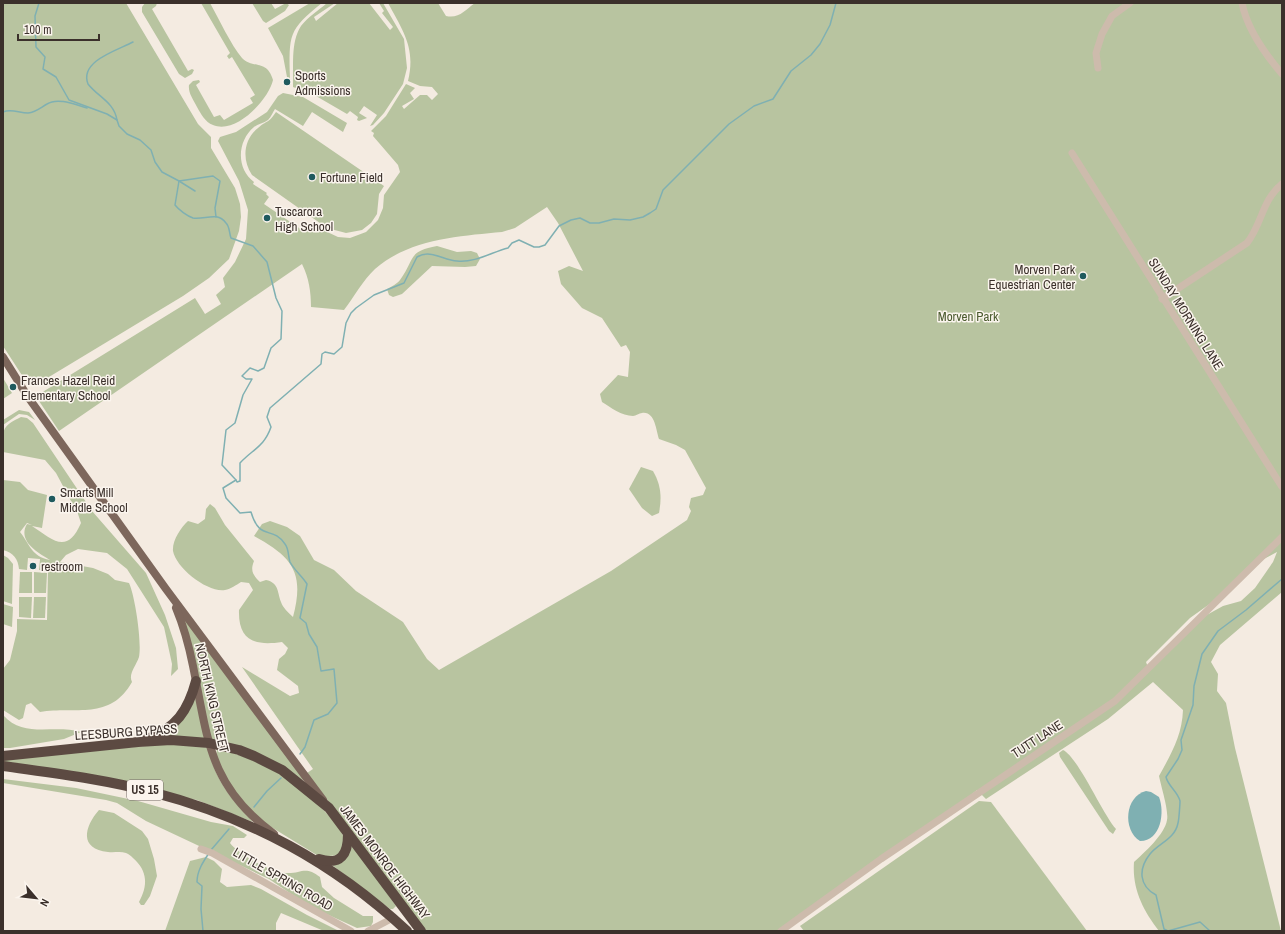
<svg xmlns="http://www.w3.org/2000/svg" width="1285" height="934" viewBox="0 0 1285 934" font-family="'Archivo Narrow',sans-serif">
  <rect width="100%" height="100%" fill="#f4ebe1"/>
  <g fill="#b8c4a0" fill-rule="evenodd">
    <polygon points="3,3 126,3 198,124 211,137 211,148 235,188 240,204 241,217 239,231 229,259 209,278 183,296 34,386 27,383 3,346"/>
    <polygon points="145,3 157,3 156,6 152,9 188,71 192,69 194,70 192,74 185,78 179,74 142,12 142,7"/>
    <path d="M201 3H210C219 19 231 45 242 58 252 69 267 59 273 80 269 99 236 135 213 125 205 122 201 114 197 107 193 99 188 93 189 85L193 81 199 80 200 82 196 85 214 117 220 115 224 120 253 103 250 98 255 95 232 57 229 59 227 56 230 53Z"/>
    <polygon points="252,3 271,3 275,9 286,3 289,5 285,11 266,23 263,21"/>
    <path d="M310 3H322C288 30 289 35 290 78L287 77 283 56 268 28Z"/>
    <path d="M327 3H335L314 17 316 21 338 3H369L390 30 393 27 382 13 384 11 379 3H383L404 39 407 68 403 84 384 113 373 125 370 126 377 115 364 106 359 113 367 118 359 121 357 120 358 117 350 111 347 114 316 96 293 87C294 68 290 43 301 26 308 17 319 10 327 3Z"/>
    <path d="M388 3H438L446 16C459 19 465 10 475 3H1282V592L1220 645 1211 662 1218 674 1217 691 1226 703 1235 748 1281 931H1159C1143 910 1132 889 1134 862 1144 853 1165 834 1167 820 1169 811 1161 786 1159 776 1171 754 1182 736 1183 710L1153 682 1108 719 986 799 977 790 946 815 782 931H426L307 773 313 769 242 667 290 696 299 693 298 686 277 670 279 659 285 654 288 648 282 642C255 646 238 641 239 610L253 590 249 583 241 582C236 585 231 589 225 590 208 593 176 568 173 551 172 541 181 527 188 521L198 524 205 519 206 509 210 504 215 508 225 525 254 561C250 571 253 575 260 582L266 580C279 583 277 591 281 602 283 608 288 612 293 617 305 572 292 557 254 536L262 524 270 521 287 527 300 536 314 560 334 570 356 591 403 622 427 659 439 670 611 571 687 520 691 511 689 507 691 498 703 495 706 488 685 450 676 445 659 439C656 430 655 411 642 413 639 413 636 416 633 416 622 416 610 407 602 402L600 394 618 375 628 377 630 352 626 345 621 347 602 318 582 308 561 284 558 271 569 266 583 271 558 223 547 207 515 228 502 232C460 236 409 239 375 269 363 280 354 297 344 310L311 307C311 292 309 278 302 264L59 431 39 401 41 393 195 298 205 314 221 304 216 295 225 287 223 278 235 262 246 239 248 210 239 181 218 141 220 137 236 132 267 112 278 96 283 93 303 97 347 123 343 132 312 112 303 126 275 109C273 112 271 117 268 120 264 123 258 124 254 127 237 141 236 169 254 182L253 184 267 193 266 194 269 197 264 204 305 232 310 224 338 237 350 238 366 232 378 220 383 208 384 195 400 172 398 165 373 136 374 133 371 131 386 116 406 84 415 88 410 93 414 99 402 106 404 109 420 95H427L432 100 438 94 432 87 420 86 408 81C416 48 403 31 388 3ZM1277 552 1273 562 1255 588 1241 601 1223 606 1203 617 1149 670 1146 662 1190 618 1211 603 1258 562Z"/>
    <path d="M276 112 384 186 379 194 377 214 371 223 362 230 346 233 327 228 252 175C242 160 243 140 258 128 267 120 268 124 276 112Z"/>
    <path d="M437 246 457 252 471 251 477 253 480 259 476 266 465 267 432 266 402 294 393 297 389 295 387 289C391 287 397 284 400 280 415 260 407 251 437 246Z"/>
    <polygon points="3,378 12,393 3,399"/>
    <polygon points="19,410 29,412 35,420 27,415 19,414 3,425 3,420"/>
    <path d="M21 417 27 418 33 423 92 511 146 573 165 615 176 648 178 669 171 676 172 664 164 627 127 569 107 553 78 549 66 555 60 562 93 568 108 574 115 580 129 583C135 596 142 642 139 657 136 666 128 674 132 682 110 721 76 706 40 712L31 703 26 705 23 718 19 720 3 710V669L10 660 17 631V619L47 620 48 571 39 570 40 559 28 558 27 570 19 569C18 559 14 553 3 550V480L20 482 28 490 47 495 42 528 32 526C53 540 67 555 81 523L78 514 56 473 45 460 3 452C3 431 0 427 21 417ZM27 523 32 525 27 524C17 541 38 553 50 560 31 556 31 546 20 532Z"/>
    <path d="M641 467 653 471C661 485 662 497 659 513L652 516 642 508 629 489Z"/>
    <polygon points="3,555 8,558 13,564 12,604 3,601"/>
    <polygon points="20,572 32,572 32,593 19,593"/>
    <polygon points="34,572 47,573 46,593 34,593"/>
    <polygon points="19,597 32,597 31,618 19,617"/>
    <polygon points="34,597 46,597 45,618 33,618"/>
    <polygon points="3,604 13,607 12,627 3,624"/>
    <polygon points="182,613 305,781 211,741"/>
    <polygon points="196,693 206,740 163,736"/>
    <path d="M3 715C24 739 53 724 81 732L64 739 10 748H3Z"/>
    <path d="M192 744 208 748C215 780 231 799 253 822L197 800 3 764V758L158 745Z"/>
    <path d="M217 749C239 753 260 763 280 773 294 781 348 827 345 844 344 848 341 852 339 855L320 857 263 822 240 798 228 781 216 756Z"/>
    <path d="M1063 750C1078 757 1102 813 1116 829L1113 834 1109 831 1060 757 1059 753Z"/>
    <path d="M3 779 76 788 138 801 211 822 233 826 247 835 244 838H233L230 843C238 854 271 873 286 873 301 874 305 865 320 877L322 887 334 898 363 916H373V922L371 926 357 928 309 906 269 879 146 821 117 803 106 800 3 783Z"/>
    <polygon points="979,801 991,802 1087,931 804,931 800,926"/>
    <path d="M99 810 114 813 142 831 148 839 154 859 157 876 150 896 144 905H141L139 902C148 886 148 871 133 858 131 856 129 854 126 853 120 851 114 853 108 852 79 849 84 827 99 810Z"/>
    <polygon points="352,844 396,906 393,909 390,909 332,865"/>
    <polygon points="206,857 214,861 222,869 220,882 227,887 251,885 261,889 307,915 339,931 324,931 281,913 276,923 276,931 165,931 190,861"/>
  </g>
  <path fill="#7fb0b2" d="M1146 791 1151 792 1159 797C1165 812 1161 841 1140 841 1122 830 1125 796 1146 791Z"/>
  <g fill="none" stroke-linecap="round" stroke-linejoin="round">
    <g stroke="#7fb0b2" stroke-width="1.5">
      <path d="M39 3 35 16 36 47 45 57 43 69 56 77 69 100 107 114 117 120 119 126 127 134 140 140 151 150 155 162 162 172 179 181 175 205C179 210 187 216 193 218 205 220 217 211 226 223 230 227 229 233 231 238L253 246 267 262 276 298 282 311 281 339 271 348 264 368 258 371 250 368 242 376 246 379H252L243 395 235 423 226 430 222 465 236 480 223 488 226 498 240 513 251 512C260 542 272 525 285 544 289 549 288 556 290 562 295 571 302 576 307 584L300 618 306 623 309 634 317 647 321 671 334 669 337 703 328 714 314 720 305 747 300 754"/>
      <path d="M3 112C11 108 19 113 28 113 36 112 40 108 47 104 58 97 76 105 87 108"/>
      <path d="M117 120C114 102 98 97 88 84 79 61 118 50 133 42"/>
      <polyline points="179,181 213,176 220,181 215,208 216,217"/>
      <polyline points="179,181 195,191"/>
      <path d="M236 480 237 482 240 481V463C253 449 264 447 271 427L267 417 270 408 321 364 322 354 325 352 334 354 342 347 346 323 351 313 356 308 374 295 404 283 417 257C430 249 443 260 457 261 475 263 492 252 508 248L512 243 519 240 534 247H539L545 245 559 226 571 220 580 218 590 223H599L614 219 630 220 643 217 650 213 656 209 663 190 729 124 754 106 773 99 791 71 811 55 820 44 830 25 836 3"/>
      <polyline points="254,807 267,791 281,778"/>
      <polyline points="211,850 229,829"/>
      <path d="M203 931 201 909 202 886 197 882C197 871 203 862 209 853"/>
      <path d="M1210 931 1200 922 1168 931 1164 929 1156 895C1139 886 1138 869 1150 854 1159 843 1175 839 1178 823 1179 820 1180 803 1180 801 1178 792 1168 786 1166 777L1178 759 1182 750 1181 740 1193 705 1194 686 1202 654 1218 631 1246 610 1282 579"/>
    </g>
    <g stroke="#cdbbac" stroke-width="7">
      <path d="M1242 3C1247 29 1265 54 1282 74"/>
      <polyline points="1098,68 1096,53 1102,34 1112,16 1130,3"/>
      <polyline points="1072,153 1282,487"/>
      <path d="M1162 299 1247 243C1262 224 1262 200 1282 184"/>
      <polyline points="201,849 212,853 351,931"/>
      <polyline points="368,931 393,918"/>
      <polyline points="781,931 881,859 1115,701 1282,537"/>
    </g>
    <g stroke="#7d675c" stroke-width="8">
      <polyline points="3,357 28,397 166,589 323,800"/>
      <path d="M176 608C184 627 189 646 193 666 208 740 209 786 274 834"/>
    </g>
    <g stroke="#5c4a42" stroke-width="10">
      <path d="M147 739C176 728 188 711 196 681"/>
      <polyline points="3,756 138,742 171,740 209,743 239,750 254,756 282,770 329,808 421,931"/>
      <path d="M3 766C52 773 104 779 152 792 251 818 333 862 407 931"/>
      <path d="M319 859C341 866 348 854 348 834"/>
    </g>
  </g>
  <g fill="#1f5a5e" stroke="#fbf5ee" stroke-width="1.5">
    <circle cx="287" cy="82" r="4"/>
    <circle cx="312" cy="177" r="4"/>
    <circle cx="267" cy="218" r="4"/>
    <circle cx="1083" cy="276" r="4"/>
    <circle cx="13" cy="387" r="4"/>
    <circle cx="52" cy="499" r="4"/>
    <circle cx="33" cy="566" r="4"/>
  </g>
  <g text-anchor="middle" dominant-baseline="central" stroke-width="3" stroke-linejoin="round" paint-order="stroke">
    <rect fill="#fbf5ee" stroke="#756b66" stroke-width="1" x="127" y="780" width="36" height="20" rx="3"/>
    <g font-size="12" font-weight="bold" fill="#3b302b">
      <text x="145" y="790">US 15</text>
    </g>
    <g font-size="13" fill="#3b302b" stroke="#fbf5ee" text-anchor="start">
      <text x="295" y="75">Sports<tspan x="295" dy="15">Admissions</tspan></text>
      <text x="320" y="177">Fortune Field</text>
      <text x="275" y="211">Tuscarora<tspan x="275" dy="15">High School</tspan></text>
      <text x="1075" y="269" text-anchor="end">Morven Park<tspan x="1075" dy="15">Equestrian Center</tspan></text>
      <text x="21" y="380">Frances Hazel Reid<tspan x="21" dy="15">Elementary School</tspan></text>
      <text x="60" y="492">Smarts Mill<tspan x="60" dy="15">Middle School</tspan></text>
      <text x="41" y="566">restroom</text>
    </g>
    <g font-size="13" fill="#3b302b" stroke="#fbf5ee">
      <text transform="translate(1186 314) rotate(58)">SUNDAY MORNING LANE</text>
      <text transform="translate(212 698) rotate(77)">NORTH KING STREET</text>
      <text transform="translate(126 732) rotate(-4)">LEESBURG BYPASS</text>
      <text transform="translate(1037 739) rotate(-33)">TUTT LANE</text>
      <text transform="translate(385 862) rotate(53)">JAMES MONROE HIGHWAY</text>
      <text transform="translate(283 879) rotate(30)">LITTLE SPRING ROAD</text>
    </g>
    <g font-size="13" fill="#4a5a2e" stroke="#fbf5ee">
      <text x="968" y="316">Morven Park</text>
    </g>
  </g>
  <rect width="1285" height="934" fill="none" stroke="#3b302b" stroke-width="8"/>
  <g transform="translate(36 898) rotate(118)" stroke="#fbf5ee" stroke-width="3" paint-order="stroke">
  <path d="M0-3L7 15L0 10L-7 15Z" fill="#3b302b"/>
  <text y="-6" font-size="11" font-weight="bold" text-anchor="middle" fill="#3b302b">N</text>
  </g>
  <path d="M18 34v6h81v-6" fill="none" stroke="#3b302b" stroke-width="2"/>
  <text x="24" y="34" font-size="12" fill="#3b302b" stroke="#fbf5ee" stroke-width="3" paint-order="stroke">100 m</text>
</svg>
